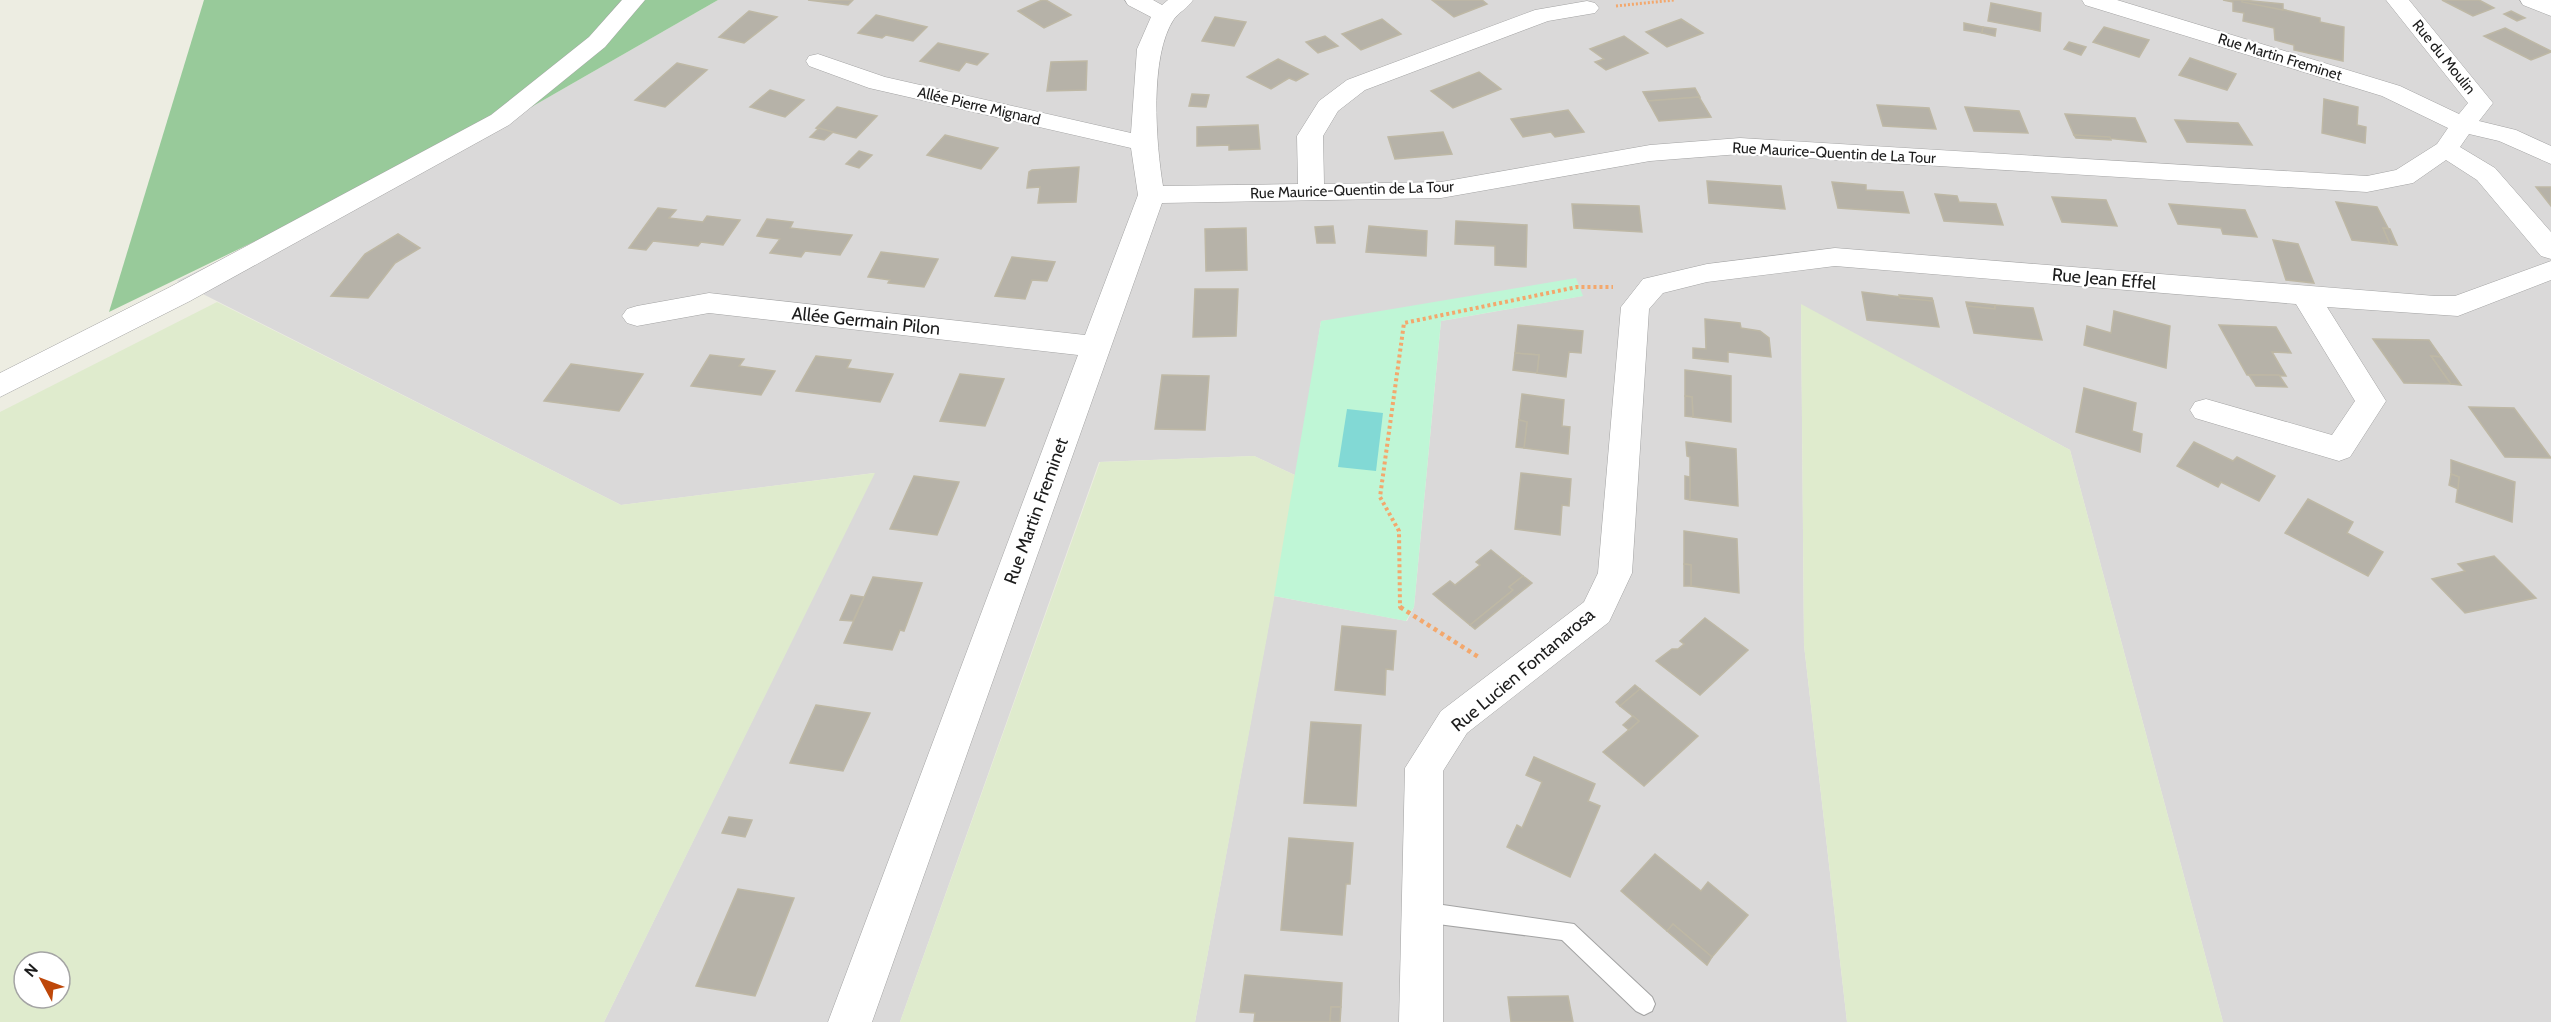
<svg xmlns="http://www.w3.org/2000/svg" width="2551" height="1022" viewBox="0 0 2551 1022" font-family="Cabin,sans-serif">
  <rect width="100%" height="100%" fill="#edede2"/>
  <polygon fill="#dad9d9" points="718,0 2551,0 2551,1022 2223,1022 2070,450 1801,305 1804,645 1847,1022 1195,1022 1274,596 1407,621 1414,607 1441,321 1582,296 1321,321 1297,476 1254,456 1099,462 900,1022 604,1022 874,473 621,505 177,281 528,109"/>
  <g fill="#dfebcd" fill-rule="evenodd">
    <path d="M217 302 621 505 875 473 604 1022H0V412ZM24 962H60V998H24Z"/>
    <polygon points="1801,304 2070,450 2223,1022 1847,1022 1804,645"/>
    <polygon points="1254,456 1297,476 1195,1022 900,1022 1100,462"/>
  </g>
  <polygon fill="#98ca9a" points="204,0 718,0 528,109 109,312"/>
  <polygon fill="#bff6d6" points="1576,278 1583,296 1441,321 1414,607 1406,621 1274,596 1321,321"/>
  <polygon fill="#82d9d5" points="1347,409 1383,413 1376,471 1338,467"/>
  <g fill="#b6b2a8" stroke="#beb8a5" stroke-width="1.5">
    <polygon points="808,0 853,0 848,5"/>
    <polygon points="1042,0 1046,0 1071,15 1044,28 1018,11"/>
    <polygon points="1432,0 1482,0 1487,4 1454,17"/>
    <polygon points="2223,0 2242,0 2320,18 2320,22 2344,27 2343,61 2294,50 2294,45 2275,40 2274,28 2243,21 2244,13 2233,11 2233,2"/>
    <polygon points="2242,0 2283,4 2283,10 2242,2"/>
    <polygon points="2442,0 2479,0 2494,8 2473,16"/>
    <polygon points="1991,3 2041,13 2040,31 1988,21"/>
    <polygon points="749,11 777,17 744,43 719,37"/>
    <polygon points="2511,11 2525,18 2517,21 2504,14"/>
    <polygon points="876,15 927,27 913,41 886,35 882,38 858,33"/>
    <polygon points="1215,17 1246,22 1234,46 1202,41"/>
    <polygon points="1382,19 1401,34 1361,50 1342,34"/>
    <polygon points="1681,19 1703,33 1667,47 1646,32"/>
    <polygon points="1964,23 1983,27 1982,33 1964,30"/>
    <polygon points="1983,27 1996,29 1995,36 1982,33"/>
    <polygon points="2104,27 2149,40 2139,57 2093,42"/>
    <polygon points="2505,28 2551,51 2551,52 2531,60 2484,36"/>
    <polygon points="1325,36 1338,46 1318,53 1306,42"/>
    <polygon points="1624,36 1648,53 1606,70 1595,62 1604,59 1590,49"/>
    <polygon points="2069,42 2086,47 2081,55 2064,49"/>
    <polygon points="938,43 988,54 977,65 966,62 959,71 920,61"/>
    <polygon points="2190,58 2236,74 2227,90 2179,75"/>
    <polygon points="1278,59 1308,74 1296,81 1289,78 1271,89 1247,77"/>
    <polygon points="1087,61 1086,90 1047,91 1051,62"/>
    <polygon points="677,63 707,70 665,107 635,100"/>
    <polygon points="1479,72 1501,89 1453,108 1431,91"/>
    <polygon points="1695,88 1700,97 1648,101 1643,92"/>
    <polygon points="770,90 804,100 785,117 750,107"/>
    <polygon points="1192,94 1209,95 1206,107 1189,106"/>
    <polygon points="1699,97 1711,117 1659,121 1648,101"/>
    <polygon points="2324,99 2358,107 2357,125 2366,127 2365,143 2322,133"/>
    <polygon points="1877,105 1929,108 1936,129 1883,126"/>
    <polygon points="837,107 877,116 856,138 816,128"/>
    <polygon points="1965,107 2019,111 2028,133 1974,131"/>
    <polygon points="1568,110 1584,132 1555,137 1551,132 1523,137 1511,119"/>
    <polygon points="2065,114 2135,118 2146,142 2074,135"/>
    <polygon points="2175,120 2238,123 2252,145 2187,142"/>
    <polygon points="1258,125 1260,149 1229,150 1229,145 1197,146 1197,127"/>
    <polygon points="819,128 833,132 824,140 810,137"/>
    <polygon points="1443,132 1452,154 1395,159 1388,137"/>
    <polygon points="945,135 998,148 981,169 927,155"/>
    <polygon points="2074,135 2110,137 2111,140 2076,138"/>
    <polygon points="859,151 872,155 859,168 846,164"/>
    <polygon points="1079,167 1076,202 1038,203 1040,187 1027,188 1029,172 1032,170"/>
    <polygon points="1707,181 1781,186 1785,209 1709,203"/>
    <polygon points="1832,182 1866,185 1866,190 1903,192 1909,213 1838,208"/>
    <polygon points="2536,187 2551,187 2551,206"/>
    <polygon points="1935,194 1957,196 1959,202 1996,204 2003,225 1944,221"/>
    <polygon points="2052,197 2106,200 2117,226 2062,222"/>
    <polygon points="2336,202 2377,207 2388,228 2383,228 2390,244 2352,240"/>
    <polygon points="1572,204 1639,206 1642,232 1574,228"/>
    <polygon points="2169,204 2245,210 2257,237 2223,234 2221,228 2178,224"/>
    <polygon points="658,208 676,210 669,218 703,222 707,216 740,220 723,245 701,242 698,246 653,241 646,250 629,248"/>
    <polygon points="767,219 793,222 790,228 852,235 840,255 805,251 801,257 770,253 780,239 757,236"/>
    <polygon points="1456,221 1527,225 1526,267 1495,265 1495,246 1455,244"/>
    <polygon points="1333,226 1335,243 1317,243 1315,227"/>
    <polygon points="1369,226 1427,231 1426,256 1366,252"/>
    <polygon points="1246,228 1247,270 1206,271 1205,229"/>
    <polygon points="2383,228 2390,229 2397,245 2390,244"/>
    <polygon points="398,234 420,248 395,263 368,298 331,296 365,254"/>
    <polygon points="2273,240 2298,244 2314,283 2286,280"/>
    <polygon points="881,252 938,259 924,287 888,283 890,280 868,277"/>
    <polygon points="1012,257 1055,262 1047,281 1032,280 1025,299 995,296"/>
    <polygon points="1195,289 1238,289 1236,336 1193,337"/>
    <polygon points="1862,292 1933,301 1939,327 1867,320"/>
    <polygon points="1899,295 1932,298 1933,301 1900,298"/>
    <polygon points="1966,302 1995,305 1995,309 1967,306"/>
    <polygon points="1995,305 2033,308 2042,340 1974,333 1967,306 1995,309"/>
    <polygon points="2114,311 2170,326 2166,368 2084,345 2087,326 2111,333"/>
    <polygon points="1705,319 1740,323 1741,328 1760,331 1769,338 1771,357 1728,352 1728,362 1693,358 1693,348 1706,349"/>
    <polygon points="1518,325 1583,331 1581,353 1569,352 1566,377 1537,373 1539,355 1515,353"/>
    <polygon points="2219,325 2276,327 2291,353 2272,352 2286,376 2247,375"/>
    <polygon points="2373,339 2429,340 2441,357 2431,356 2451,384 2404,383"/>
    <polygon points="1515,353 1539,355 1537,373 1513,370"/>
    <polygon points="710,355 744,359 739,366 775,371 761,395 691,386"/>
    <polygon points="816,356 851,360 847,368 893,374 880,402 796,391"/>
    <polygon points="2431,356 2441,357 2461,385 2451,384"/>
    <polygon points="571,364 643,374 619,411 544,401"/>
    <polygon points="1685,370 1731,376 1731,422 1693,417 1692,397 1685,396"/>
    <polygon points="960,374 1004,379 985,426 940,421"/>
    <polygon points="1162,375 1209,376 1205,430 1155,429"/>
    <polygon points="2249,375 2279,375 2287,387 2256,386"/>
    <polygon points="2084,388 2136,403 2132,431 2142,434 2140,452 2076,432"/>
    <polygon points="1522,394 1564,400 1562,426 1570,427 1568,454 1524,448 1527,422 1519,420"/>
    <polygon points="1685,396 1692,397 1693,417 1685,416"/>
    <polygon points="2469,407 2514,408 2551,458 2505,457"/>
    <polygon points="1519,420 1527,422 1524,448 1516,447"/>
    <polygon points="1686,442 1736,449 1738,506 1690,500 1690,457 1687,456"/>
    <polygon points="2194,442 2233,461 2237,457 2275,476 2259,501 2221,482 2218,487 2177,466"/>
    <polygon points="2451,460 2515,482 2512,522 2456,502 2459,477 2451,474"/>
    <polygon points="1521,473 1571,479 1569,506 1562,505 1560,535 1515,529"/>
    <polygon points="2451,474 2459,477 2458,489 2449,485"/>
    <polygon points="914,476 959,482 937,535 890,529"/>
    <polygon points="1685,476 1690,477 1690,500 1685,499"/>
    <polygon points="2308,499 2353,522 2347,533 2383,552 2368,576 2285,533"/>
    <polygon points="1684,531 1737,539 1739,593 1691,586 1691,565 1684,564"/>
    <polygon points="1491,550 1523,576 1509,587 1513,590 1470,625 1433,594 1450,581 1455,585 1480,565 1476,562"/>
    <polygon points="2494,556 2536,598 2465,613 2432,579 2465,571 2458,564"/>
    <polygon points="1684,564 1691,565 1691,586 1684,586"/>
    <polygon points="1523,576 1532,583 1475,629 1470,625 1513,590 1509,587"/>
    <polygon points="873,577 922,583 904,631 900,630 892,650 844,643"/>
    <polygon points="851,595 864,597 853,621 840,620"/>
    <polygon points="1705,618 1748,650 1700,695 1656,661 1672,649 1678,649 1684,644 1680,641"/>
    <polygon points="1342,626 1396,631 1393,670 1386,669 1385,695 1335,690"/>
    <polygon points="1635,685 1640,689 1620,706 1616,702"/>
    <polygon points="1640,689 1698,736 1644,786 1603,752 1639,721 1620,706"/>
    <polygon points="816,705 870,713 843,771 790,763"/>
    <polygon points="1633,716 1639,721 1629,730 1623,725"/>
    <polygon points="1311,722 1361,725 1356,806 1304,803"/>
    <polygon points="1534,757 1595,784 1588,801 1600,806 1570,877 1507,847 1517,825 1522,828 1542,782 1526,775"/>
    <polygon points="729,817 752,820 745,837 722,833"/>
    <polygon points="1289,838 1353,843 1350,884 1346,884 1342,935 1281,930"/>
    <polygon points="1655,854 1701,891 1708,882 1748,915 1712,957 1673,924 1667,931 1621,891"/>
    <polygon points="738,889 794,898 755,996 696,986"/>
    <polygon points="1673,924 1712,957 1707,965 1667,931"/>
    <polygon points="1245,975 1342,983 1341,1007 1331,1007 1330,1022 1254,1022 1255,1013 1240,1012"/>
    <polygon points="1568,996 1573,1022 1511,1022 1508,997"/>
    <polygon points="1331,1007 1341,1007 1340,1022 1330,1022"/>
  </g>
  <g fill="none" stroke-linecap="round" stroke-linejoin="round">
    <defs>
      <polygon id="lane" points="1422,902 1574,924 1652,997 1655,1004 1652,1011 1644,1015 1636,1011 1562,940 1422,922 1415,919 1412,912 1415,905"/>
      <g id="street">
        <polygon points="622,0 645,0 605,47 509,125 190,301 0,397 0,373 170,287 491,115 589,37"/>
        <path d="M1125 0H1153L1162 5 1168 0H1193C1188 8 1179 12 1174 19 1149 56 1156 144 1163 186L1298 184 1297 136 1319 101 1347 80 1535 10 1587 1 1595 3 1599 8 1595 13 1548 21 1365 90 1338 111 1323 136 1324 184 1441 182 1650 145 1740 138 2367 176 2396 170 2437 144 2448 128 2382 96 2085 5 2082 0H2117L2400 86 2459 114 2468 103 2386 0H2409L2493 103 2479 121 2516 130 2551 146V164L2499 141 2469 134 2460 147 2495 168 2551 232V259L2541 256 2477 180 2446 160 2413 183 2367 192 1740 154 1650 161 1441 198 1162 203 872 1022H828L1078 355 709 313 637 326 627 323 622 316 627 309 637 306 709 293 1085 335 1138 195 1131 148 869 88 809 66 806 61 809 56 818 54 885 77 1131 133 1137 49 1151 17 1128 5Z"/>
        <polygon points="2520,0 2551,0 2551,16 2523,5"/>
        <polygon points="1835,248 2435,296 2455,296 2551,261 2551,280 2458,316 2327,307 2386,401 2350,457 2339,461 2195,418 2190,410 2195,402 2206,399 2332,435 2355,401 2296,304 1835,266 1707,282 1663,293 1649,309 1632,573 1609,622 1467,733 1443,771 1443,1022 1399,1022 1405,768 1441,711 1584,602 1598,573 1621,307 1643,279 1707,264"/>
      </g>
    </defs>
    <use href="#lane" stroke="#a3a3a3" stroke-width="2"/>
    <use href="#street" stroke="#a3a3a3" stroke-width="1"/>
    <polyline stroke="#f3a86d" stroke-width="3" stroke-dasharray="2 2" stroke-linecap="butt" points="1616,6 1674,0"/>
    <polyline stroke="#f3a86d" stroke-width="4" stroke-dasharray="3 3" stroke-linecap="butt" points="1402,608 1400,607 1399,531 1380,497 1404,323 1577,287 1613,287"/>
    <polyline stroke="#f3a86d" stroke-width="4.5" stroke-dasharray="4 4" stroke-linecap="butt" points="1400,607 1480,658"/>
    <use href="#lane" fill="#fff" fill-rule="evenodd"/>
    <use href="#street" fill="#fff" fill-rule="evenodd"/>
  </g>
  <g text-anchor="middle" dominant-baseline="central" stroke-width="4.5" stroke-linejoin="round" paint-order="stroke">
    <g font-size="15" fill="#1c1c1c" stroke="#fff">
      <text transform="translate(2280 57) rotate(17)">Rue Martin Freminet</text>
      <text transform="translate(2444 57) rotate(51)">Rue du Moulin</text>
      <text transform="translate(979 106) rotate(13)">Allée Pierre Mignard</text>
      <text transform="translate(1834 153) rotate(3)">Rue Maurice-Quentin de La Tour</text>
      <text transform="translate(1352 190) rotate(-2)">Rue Maurice-Quentin de La Tour</text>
    </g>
    <g font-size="18" fill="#1c1c1c" stroke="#fff">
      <text transform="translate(2104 279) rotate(5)">Rue Jean Effel</text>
      <text transform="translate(866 321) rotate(6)">Allée Germain Pilon</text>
      <text transform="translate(1036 511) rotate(-70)">Rue Martin Freminet</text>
      <text transform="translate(1523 670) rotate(-40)">Rue Lucien Fontanarosa</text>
    </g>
  </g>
  <g transform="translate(42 980) rotate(311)"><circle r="28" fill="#ffffff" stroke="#a4a4a4" stroke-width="1.5"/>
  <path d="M0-4.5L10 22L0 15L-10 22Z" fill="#be4709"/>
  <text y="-9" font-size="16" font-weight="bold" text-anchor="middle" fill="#1c1c1c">N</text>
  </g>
</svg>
